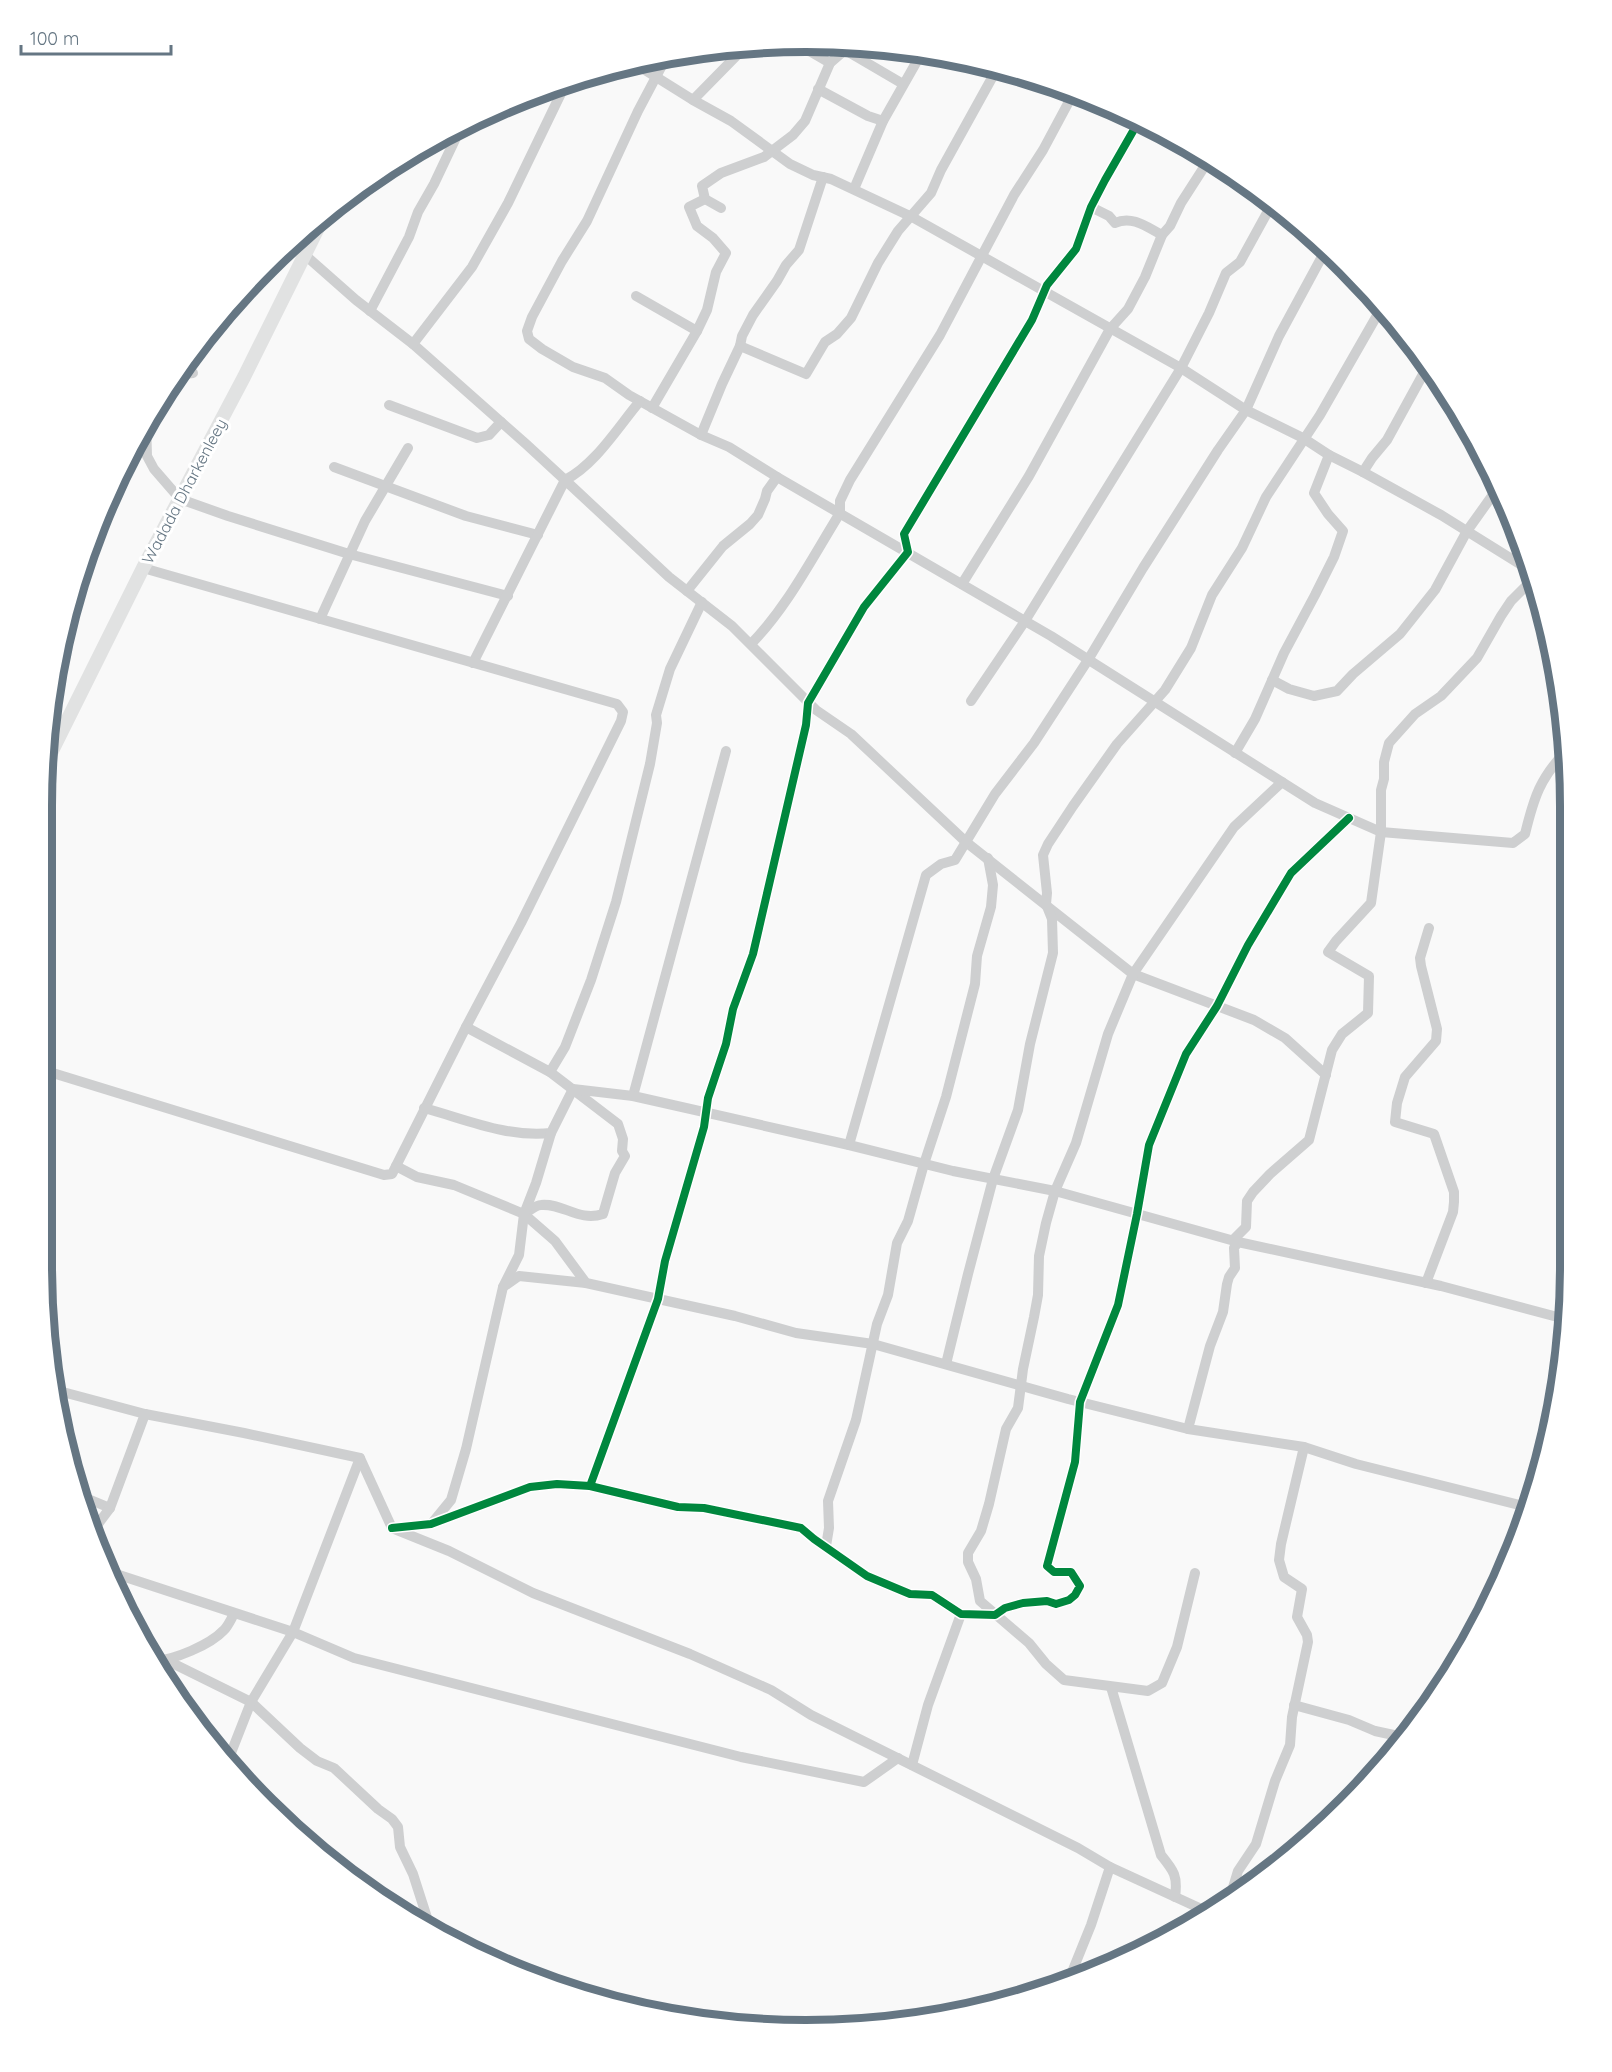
<svg xmlns="http://www.w3.org/2000/svg" width="1612" height="2072" viewBox="0 0 1612 2072" font-family="Quicksand,sans-serif">
  <rect width="100%" height="100%" fill="#f9f9f9"/>
  <g fill="none" stroke-linecap="round" stroke-linejoin="round">
    <g stroke="#cecfd0" stroke-width="10">
      <polyline points="799,45 830,63"/>
      <polyline points="845,50 903,84"/>
      <polyline points="666,58 638,111 587,221 562,261 532,317 527,331 529,339 542,349 573,367 605,378 629,395 701,435 729,447 777,477 767,491 765,499 758,515 750,524 723,546 687,591"/>
      <polyline points="637,65 693,100 731,121 790,164 813,175 831,179 912,217 1181,368 1246,410 1303,438 1329,455 1363,472 1372,458 1387,440 1427,367"/>
      <polyline points="818,89 868,116 883,121"/>
      <polyline points="693,100 745,47"/>
      <polyline points="854,189 883,121 921,54"/>
      <path d="M1091 207 1109 216 1115 223C1132 215 1147 227 1162 235"/>
      <polyline points="721,208 705,199 702,186 721,173 764,157 793,135 805,121 830,63 845,50 848,44"/>
      <path d="M305 255 356 300 413 344 526 444 565 480C595 465 618 427 640 401"/>
      <polyline points="636,296 697,331"/>
      <polyline points="370,311 409,237 418,212 434,184 461,127"/>
      <polyline points="413,344 472,267 508,203 567,81"/>
      <polyline points="740,346 742,336 753,315 777,281 786,265 799,250 823,177"/>
      <polyline points="177,375 193,373"/>
      <polyline points="389,405 477,438 489,435 501,422"/>
      <polyline points="652,408 697,331 707,310 716,272 726,253 713,238 697,226 689,207 705,199"/>
      <polyline points="146,421 147,456 154,469 180,499 228,516 349,554 508,596"/>
      <polyline points="701,435 722,384 740,346 806,374 825,342 837,334 851,318 878,263 898,231 931,193 941,170 998,67"/>
      <polyline points="334,467 466,516 538,535"/>
      <polyline points="1363,472 1441,515 1531,571"/>
      <path d="M777 477 1051 636 1315 803 1381 832 1513 843 1525 834C1534 797 1540 778 1567 750"/>
      <polyline points="962,584 1029,476 1110,329 1128,309 1145,277 1162,235 1170,226 1181,203 1208,161"/>
      <polyline points="320,619 365,521 408,448"/>
      <path d="M751 644C788 606 812 558 840 513V501L850 480 940 335 1014 195 1043 150 1073 94"/>
      <polyline points="473,663 565,480 669,577 732,626 816,710 851,734 966,842 1133,974 1254,1020 1285,1038 1326,1075"/>
      <polyline points="1272,680 1289,689 1314,696 1337,691 1353,674 1400,634 1435,590 1467,531 1497,489"/>
      <polyline points="971,701 1025,621 1181,368 1209,313 1226,273 1240,262 1273,202"/>
      <polyline points="1235,753 1255,719 1284,653 1315,595 1334,557 1343,531 1328,514 1314,493 1329,455"/>
      <path d="M466 1027 550 1072 618 1124 623 1139 622 1151 625 1156 615 1173 603 1214C579 1222 563 1203 541 1205 536 1205 529 1211 524 1214"/>
      <polyline points="43,1070 384,1175 392,1174 466,1027 521,923 621,721 623,712 617,704 143,568"/>
      <polyline points="550,1072 565,1047 591,980 616,902 650,764 657,723 656,715 670,669 702,602"/>
      <polyline points="633,1096 726,751"/>
      <path d="M424 1108C465 1119 508 1138 551 1133L573 1089 633 1096 849 1145 953 1171 1055 1191 1238 1242 1441 1286 1565 1319"/>
      <polyline points="849,1145 926,875 941,864 955,860 995,794 1034,743 1088,660 1143,568 1218,450 1246,410 1279,336 1325,251"/>
      <polyline points="396,1166 417,1177 454,1185 524,1214 555,1241 586,1283 735,1316 796,1333 873,1344 1068,1399 1188,1429"/>
      <polyline points="1233,1240 1246,1227 1247,1201 1253,1192 1270,1174 1309,1140 1332,1050 1342,1034 1368,1013 1369,976 1328,952 1336,941 1371,903 1381,832 1381,790 1384,779 1384,762 1389,743 1415,714 1441,696 1477,658 1501,616 1511,601 1526,586 1532,572"/>
      <polyline points="1426,1283 1453,1212 1454,1202 1454,1192 1434,1134 1395,1122 1397,1103 1405,1077 1436,1041 1437,1029 1421,966 1420,958 1429,928"/>
      <polyline points="503,1287 519,1276 586,1283"/>
      <polyline points="946,1364 968,1274 993,1179 1018,1110 1030,1044 1053,953 1052,919 1046,904 1047,893 1043,855 1048,844 1073,806 1117,744 1165,690 1191,648 1212,595 1242,548 1266,497 1320,415 1383,305"/>
      <polyline points="59,1391 145,1414 244,1433 360,1458 392,1528 449,1551 533,1593 690,1654 771,1690 811,1715 1078,1848 1110,1867 1208,1912"/>
      <polyline points="1304,1447 1356,1464 1527,1507"/>
      <polyline points="590,1486 658,1299 665,1261 704,1127 708,1098 726,1044 733,1009 753,954 806,725 808,703 864,607 908,552 904,534 1032,320 1047,285 1076,249 1091,207 1105,180 1140,119"/>
      <polyline points="81,1496 110,1508"/>
      <polyline points="433,1522 451,1500 466,1449 503,1287 519,1255 524,1214 536,1183 551,1133"/>
      <polyline points="95,1528 110,1508 145,1414"/>
      <polyline points="392,1528 431,1524 530,1487 557,1484 590,1486 678,1507 704,1508 801,1528 814,1539 867,1576 910,1594 932,1595 961,1614 995,1615 1005,1608 1023,1603 1047,1601 1056,1604 1069,1600 1075,1595 1080,1586 1071,1572 1054,1572 1047,1566 1075,1462 1080,1402 1118,1305 1137,1214 1149,1145 1186,1054 1217,1006 1248,945 1291,873 1349,818"/>
      <polyline points="826,1546 829,1528 828,1501 856,1420 877,1324 888,1295 897,1243 908,1221 924,1164 946,1097 975,984 977,956 991,907 993,885 988,858"/>
      <polyline points="113,1573 293,1632 354,1658 741,1757 864,1782 898,1758"/>
      <polyline points="1195,1573 1177,1647 1162,1683 1148,1691 1064,1680 1046,1664 1029,1643 980,1601 976,1579 968,1562 968,1553 981,1531 989,1504 1006,1429 1018,1408 1023,1369 1034,1317 1038,1295 1039,1256 1046,1223 1055,1191 1076,1143 1108,1034 1133,974 1234,827 1282,782"/>
      <polyline points="166,1660 251,1702 300,1748 317,1761 334,1768 378,1809 392,1819 398,1827 400,1847 413,1874 431,1930"/>
      <path d="M154 1661C174 1660 210 1645 224 1630 228 1626 231 1619 234 1614"/>
      <path d="M1111 1687 1161 1855C1174 1871 1178 1876 1175 1897"/>
      <polyline points="1294,1705 1349,1720 1375,1731 1403,1737"/>
      <polyline points="229,1758 251,1702 293,1632 360,1458"/>
      <polyline points="912,1765 928,1705 961,1614"/>
      <polyline points="1231,1894 1238,1871 1256,1844 1275,1781 1290,1745 1292,1717 1308,1642 1307,1635 1297,1617 1302,1589 1284,1577 1279,1560 1281,1544 1304,1447 1188,1429 1210,1346 1223,1312 1227,1284 1229,1277 1235,1268 1234,1248 1238,1242"/>
      <polyline points="1070,1977 1091,1925 1110,1867"/>
    </g>
    <polyline stroke="#e1e2e2" stroke-width="14" points="44,767 143,568 244,377 324,216"/>
    <defs>
      <g id="cycleway">
        <polyline points="590,1486 658,1299 665,1261 704,1127 708,1098 726,1044 733,1009 753,954 806,725 808,703 864,607 908,552 904,534 1032,320 1047,285 1076,249 1091,207 1105,180 1140,119"/>
        <polyline points="392,1528 431,1524 530,1487 557,1484 590,1486 678,1507 704,1508 801,1528 814,1539 867,1576 910,1594 932,1595 961,1614 995,1615 1005,1608 1023,1603 1047,1601 1056,1604 1069,1600 1075,1595 1080,1586 1071,1572 1054,1572 1047,1566 1075,1462 1080,1402 1118,1305 1137,1214 1149,1145 1186,1054 1217,1006 1248,945 1291,873 1349,818"/>
      </g>
    </defs>
    <use href="#cycleway" stroke="#fff" stroke-width="11"/>
    <use href="#cycleway" stroke="#00873e" stroke-width="8"/>
  </g>
  <g text-anchor="middle" dominant-baseline="central" stroke-width="6" stroke-linejoin="round" paint-order="stroke">
    <g font-size="16" fill="#657683" stroke="#fff">
      <text transform="translate(184 491) rotate(-62)">Wadada Dharkenleey</text>
    </g>
  </g>
  <path d="M0 0H1612V2072H0ZM806 52H806A754 754 0 0 1 1560 806V1266A754 754 0 0 1 806 2020H806A754 754 0 0 1 52 1266V806A754 754 0 0 1 806 52Z" fill="#fff" fill-rule="evenodd"/>
  <path fill="none" stroke="#657683" stroke-width="8" d="M806 52H806A754 754 0 0 1 1560 806V1266A754 754 0 0 1 806 2020H806A754 754 0 0 1 52 1266V806A754 754 0 0 1 806 52Z"/>
  <path d="M21 45v9h150v-9" fill="none" stroke="#657683" stroke-width="3"/>
  <text x="30" y="45" font-size="18" fill="#657683" stroke="#ffffff" stroke-width="4.5" paint-order="stroke">100 m</text>
</svg>
